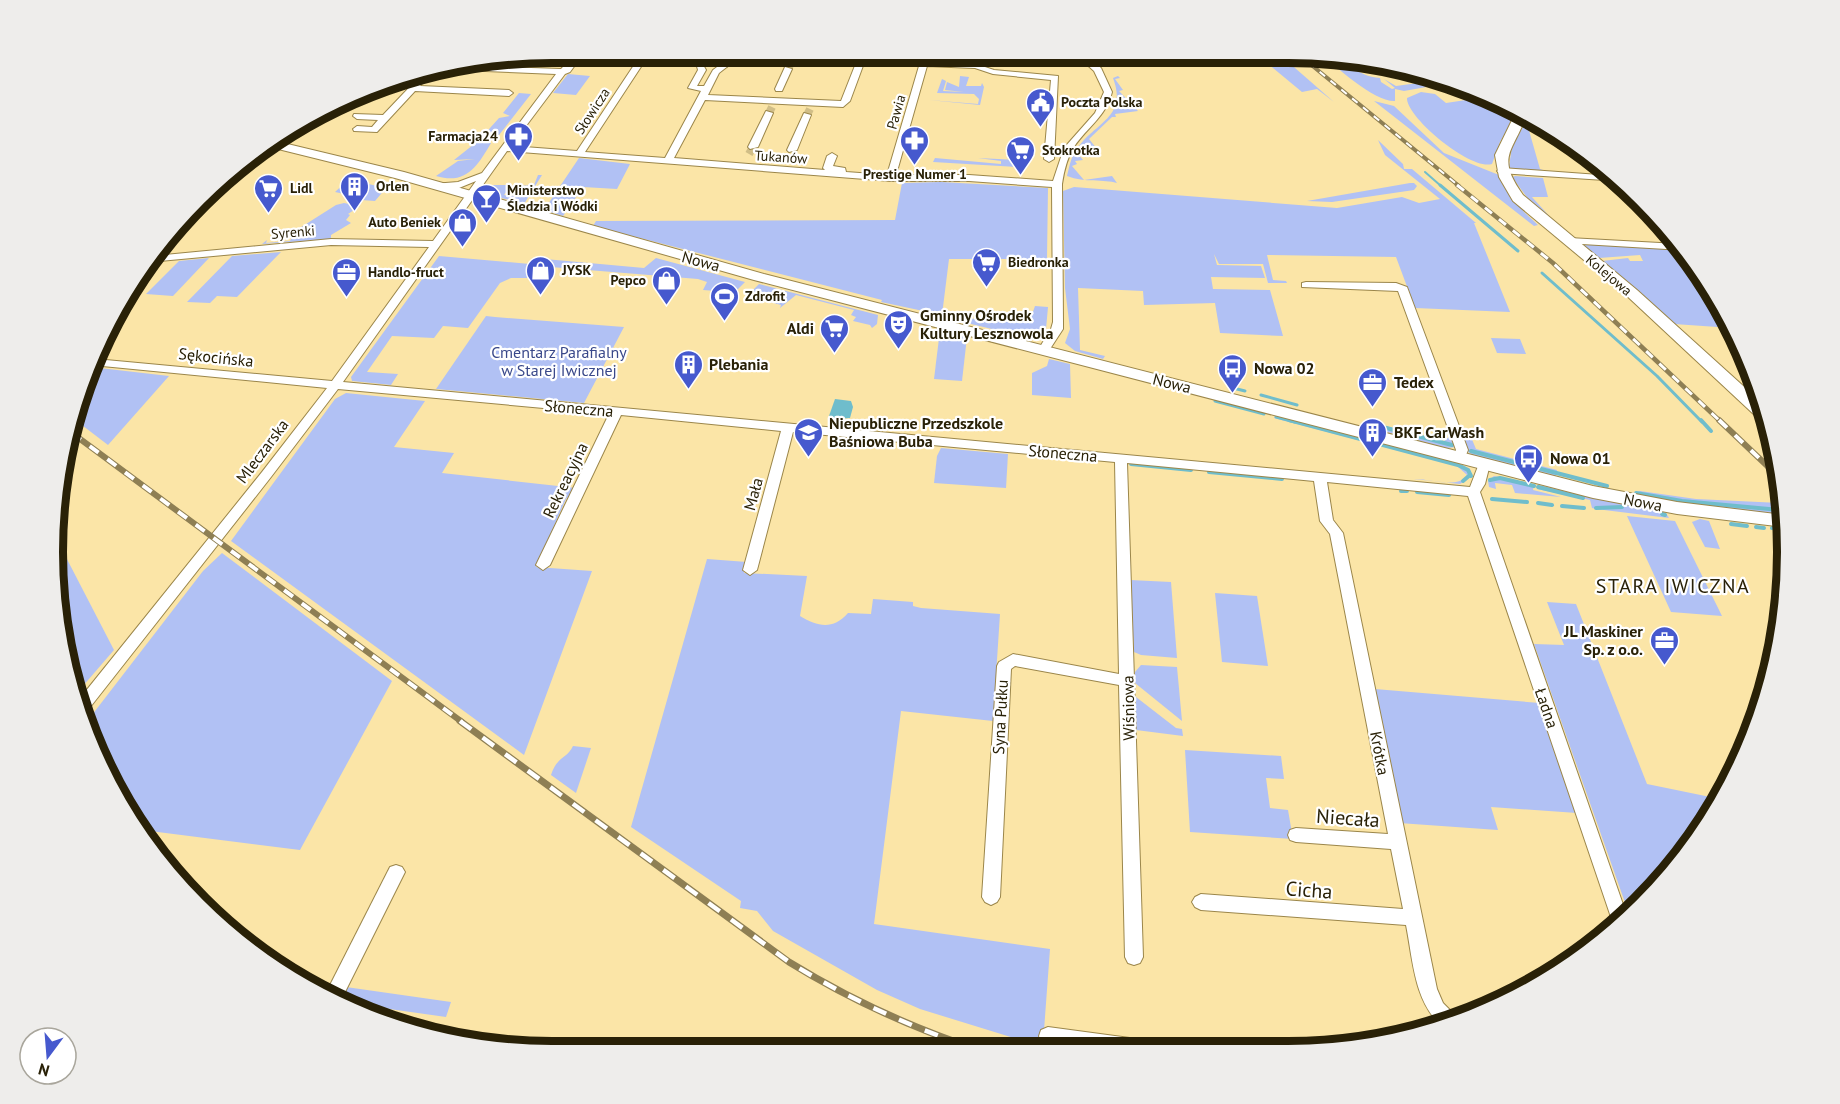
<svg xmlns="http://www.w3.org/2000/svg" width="1840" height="1104" viewBox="0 0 1840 1104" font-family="'PT Sans',sans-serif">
  <rect width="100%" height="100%" fill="#fbe5a7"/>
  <g fill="#b1c1f4">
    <polygon points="1256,54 1279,54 1334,102 1317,89 1302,92"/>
    <path d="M1320 54C1343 57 1357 77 1380 78L1381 82 1392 89 1395 88 1384 79 1396 86 1418 83 1411 76 1416 72 1424 74 1414 76 1427 85 1432 86 1404 91 1395 89V101C1374 102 1337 67 1320 54Z"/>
    <polygon points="568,74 590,76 576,95 553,93"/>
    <polygon points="960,76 969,77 966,86 981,86 982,83 984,87 980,105 929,100 978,104 979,99 974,94 937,93 942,79 946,81 943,91 964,92 945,90 947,82 959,87"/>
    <path d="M1118 76 1120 78 1115 79 1123 90 1119 91 1138 111 1115 114 1116 117H1112L1089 139 1097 149 1083 151 1084 154 1079 155 1083 160 1075 161 1077 164 1072 166 1084 180 1112 176 1117 183C1104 179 1085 183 1067 176 1069 168 1071 156 1077 149 1095 122 1128 118 1113 78Z"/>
    <path d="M1421 92 1435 94 1446 103 1486 97 1517 113 1500 142 1492 164C1471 171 1406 117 1407 98Z"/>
    <polygon points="519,93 531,94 499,135 481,138 499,118 510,116 503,113"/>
    <polygon points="1374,101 1394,106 1444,153 1499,175 1524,212 1538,225 1534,226"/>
    <polygon points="1528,118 1535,122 1528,127 1540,169 1549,172 1516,171 1509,167 1512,146"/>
    <path d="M485 140 483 143H491C477 167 466 185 436 176L458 161 475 159 454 160 478 141Z"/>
    <polygon points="1378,140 1403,164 1404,169 1412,169 1476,223 1474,223 1510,312 1415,308 1396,257 1267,255 1273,280 1286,281 1287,283 1268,283 1263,264 1219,264 1214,254 1217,265 1261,266 1265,278 1211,277 1213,289 1270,290 1283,336 1220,333 1215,303 1144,305 1143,291 1078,288 1080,350 1105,356 1103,359 1075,351 1065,343 1070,329 1065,288 1063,191 1074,187 1337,208 1402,197 1419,203 1440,199 1385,155"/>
    <polygon points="579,158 630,164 617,189 583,187 563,216 544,210"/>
    <polygon points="935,158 1001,164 1001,161 978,158 1019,160 1017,167 933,162"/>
    <polygon points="538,175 542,175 524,204 487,194 484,190 488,185 511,185 504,195 519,196 523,189 518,186 534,185"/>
    <polygon points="1515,176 1543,178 1548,197 1532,197 1551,218 1529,200 1512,177"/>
    <polygon points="348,180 351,180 386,188 375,201 348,199 349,195 335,192"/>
    <polygon points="941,182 1048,188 1047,259 949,259 942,315 881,302 882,300 593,226 596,221 895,220 902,183"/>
    <polygon points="1410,183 1414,183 1417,186 1414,190 1332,202 1307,201"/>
    <polygon points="344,203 360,206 348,214 350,215 346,220 351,223 331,235 331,239 262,244 267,240 266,243 290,241 295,231 336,205"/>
    <polygon points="1580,243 1675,249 1698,284 1709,285 1732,328 1674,324 1602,261 1628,258 1630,261 1643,261 1640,255 1599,258"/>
    <polygon points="281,252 237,297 217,296 210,303 187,302 232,256"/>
    <polygon points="439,256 530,264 534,258 644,268 656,258 745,282 732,295 728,295 729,292 703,290 707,282 698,279 551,267 541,268 533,278 511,278 500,283 468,328 443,326 434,338 392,336 367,372 398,374 391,385 352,381 351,377"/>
    <polygon points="209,258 173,296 146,294 179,261"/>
    <polygon points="759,284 878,315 877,324 872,328 870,325 853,321 856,317 851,315 854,310 796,295 780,308 781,305 749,296 745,298"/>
    <polygon points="1035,306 1048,307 1046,329 1041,336 1030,338 946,318 1030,320"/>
    <polygon points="486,316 495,317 624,327 584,403 436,389"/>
    <polygon points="940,330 967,337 962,381 934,379"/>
    <polygon points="1491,338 1520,339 1526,354 1497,353"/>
    <polygon points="1049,359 1070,364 1071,398 1032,395 1032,373 1047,366"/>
    <polygon points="91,367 169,376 108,445 74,419 79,392"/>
    <polygon points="346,393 425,401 394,447 454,453 442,473 576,488 566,499 536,567 592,571 524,755 231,541 335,399"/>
    <path d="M1276 415 1462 465 1470 469 1472 476 1460 484 1414 479C1428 478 1458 490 1467 475L1457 466 1274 418Z"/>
    <polygon points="1366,421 1444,441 1451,435 1456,447 1447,448 1364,426"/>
    <polygon points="1463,437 1471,437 1476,449 1557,470 1556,476 1473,455 1468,452"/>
    <polygon points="941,448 1008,454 1006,488 934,483 937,456"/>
    <polygon points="1494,476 1534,485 1533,490 1561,497 1515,493 1512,485 1495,483 1496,489 1489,487 1488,481"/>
    <polygon points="1538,485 1666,513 1669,518 1596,509 1592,508 1590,500 1537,489"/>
    <polygon points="1640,491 1696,499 1780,503 1784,516 1635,495 1635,492"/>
    <polygon points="1627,516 1675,521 1722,616 1671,612"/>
    <polygon points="1700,519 1709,521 1720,549 1705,547 1692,522"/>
    <polygon points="55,536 114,650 76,694 53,552"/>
    <polygon points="222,553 392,681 300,850 142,830 85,724 203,571"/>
    <path d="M707 559 747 562 744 573 807 576 800 616C818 627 833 630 848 613L871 614 873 599 913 602V606L921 608 1000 614 993 721 901 711 874 924 1050 949 1043 1044 1030 1043 920 1009 877 990 773 931 757 911 740 908 741 901 631 827Z"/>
    <polygon points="1130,580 1171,582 1177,658 1141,655 1134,652"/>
    <polygon points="1215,593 1257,596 1268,666 1222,662"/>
    <polygon points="1547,602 1576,604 1647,784 1720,799 1703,830 1629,914 1534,644 1564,645"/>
    <polygon points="1141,665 1177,667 1182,721 1135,683 1135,672"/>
    <polygon points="1375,689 1540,703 1577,813 1491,807 1498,830 1399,823"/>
    <polygon points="1136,697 1176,728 1182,729 1183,736 1136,730"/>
    <path d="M573 746 591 748 576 793 551 775C557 756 567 759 573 746Z"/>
    <polygon points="1185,750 1281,756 1284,779 1266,778 1270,808 1288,810 1293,839 1190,832"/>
    <polygon points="346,987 451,1002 446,1017 347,1003 340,1000"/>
  </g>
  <polygon fill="#6fbdcc" points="835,399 851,401 853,407 850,418 836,419 829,416"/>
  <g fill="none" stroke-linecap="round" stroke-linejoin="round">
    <polyline stroke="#6fbdcc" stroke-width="2" points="1425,172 1441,186"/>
    <g stroke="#6fbdcc" stroke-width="3">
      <polyline points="1440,185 1518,251"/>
      <polyline points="1542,273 1657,376 1702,422"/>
      <polyline points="1233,388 1245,391"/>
      <polyline points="1261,395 1297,405"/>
      <polyline points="1215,401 1264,414"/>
      <polyline points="1276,417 1295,422"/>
    </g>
    <g stroke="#6fbdcc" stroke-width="4">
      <polyline points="1289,420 1458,465 1468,470 1471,476"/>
      <polyline points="1701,420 1711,431"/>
      <polyline points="1371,424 1452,445"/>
      <polyline points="1471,451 1607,486"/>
      <polyline points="1131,464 1191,470"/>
      <polyline points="1209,472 1282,479"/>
      <polyline points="1490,480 1500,478 1534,486"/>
      <polyline points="1463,481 1470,475"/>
      <polyline points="1538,487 1583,498"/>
      <polyline points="1401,491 1407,491"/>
      <polyline points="1417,492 1449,495"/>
      <polyline points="1636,493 1682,501 1781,510"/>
      <polyline points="1492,499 1527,502"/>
      <polyline points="1538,503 1552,505"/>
      <polyline points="1562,506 1584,508"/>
      <polyline points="1596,508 1622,507"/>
      <polyline points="1662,514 1665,515"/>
      <polyline points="1731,524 1747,526"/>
      <polyline points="1756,527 1764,528"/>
      <polyline points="1772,528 1785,530"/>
    </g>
    <g stroke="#d1be87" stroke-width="8" stroke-dasharray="8 4.5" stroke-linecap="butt">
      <polyline points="834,59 852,60"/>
      <polyline points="699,65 703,59"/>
      <polyline points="724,66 728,60"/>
      <polyline points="788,69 791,63"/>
      <polyline points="769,113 772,107"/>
      <polyline points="807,115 810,109"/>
      <polyline points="749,154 753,147"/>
    </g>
    <defs>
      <g id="street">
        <path d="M576 53H584L570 72 565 74 511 146 577 151 642 53H650L585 152 665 158 701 91 688 88 698 70 696 63H702L706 70 697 86H704L713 70 721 64 728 66 719 73 708 95 841 101 856 63 849 62V58H858L860 53H868L866 58 921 61 923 53H931L929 61 976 64 994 70 1058 76 1054 159 1049 162 1044 159 1051 80 993 74 975 68 927 66 896 175H969L1053 181 1064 148 1095 113 1104 92 1094 71 1074 53H1083L1101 68 1112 92C1106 117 1087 127 1074 147 1067 158 1064 171 1062 184L1063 322V329L1048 352H1040L1038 350 1051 329 1053 322 1052 187 969 181H891L507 151 343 382 1470 487 1480 461H1488L1490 464 1485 484 1480 492 1627 916 1615 929 1468 496 1327 482 1333 520 1343 533 1437 989 1443 1003 1460 1020 1442 1026C1414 1002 1413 960 1406 925L1201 910 1195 907 1192 902 1195 897 1201 894 1403 909 1391 849 1296 842 1290 840 1288 835 1290 830 1296 828 1388 834 1330 534 1320 521 1314 481 1127 463 1143 957 1140 963 1134 965 1128 963 1125 957 1119 685 1015 666 1011 669 1000 897 997 902 991 905 985 902 982 897 997 666 999 662 1013 654 1119 674 1115 462 793 432 757 570 750 575 743 570 781 431 621 415 550 565 543 570 536 565 609 414 338 389 271 477 84 715 81 716 77 702 262 472 327 388 92 365 95 359 332 381 429 247 331 245 149 262 154 256 331 239 433 241 476 181 459 188 436 189 433 188V184L458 182 482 173 556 74 461 70 457 68 471 66 561 69ZM864 63 919 66 887 175 846 172 845 168 833 166 837 156 832 153 827 156 823 168 825 170 674 158 705 100 843 107 850 101Z"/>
        <polygon points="700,53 834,57 838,59 834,61 704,55"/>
        <polygon points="785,67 792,69 782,91 776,91 775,89"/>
        <polygon points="431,72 420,86 509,90 513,93 509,96 415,91 377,132 354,131 353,129 357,126 372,127 378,120 357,119 353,116 354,114 383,115 422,74"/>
        <polygon points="766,111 773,113 758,147 750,149 748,147"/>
        <polygon points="804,113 811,115 797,150 789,152 787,150"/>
        <polygon points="1502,168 1613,176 1620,181 1499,173 1497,171"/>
        <polygon points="1569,238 1678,244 1683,250 1565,243 1564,241"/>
        <polygon points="1306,282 1396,283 1407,287 1468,450 1464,460 1456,460 1454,457 1456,450 1398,291 1302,287 1302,283"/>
        <polygon points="396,865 402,867 405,872 341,1000 326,993 390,867"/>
        <path d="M1048 1027 1152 1041 1159 1043 1161 1050C1131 1053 1070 1054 1041 1042L1039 1036 1041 1030Z"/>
      </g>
      <g id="secondary">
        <path d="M1516 112 1526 117C1512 153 1496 157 1523 195L1637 290 1762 403 1768 422 1761 421 1627 296 1513 201 1499 177 1495 155Z"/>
        <polygon points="275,141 404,172 764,274 1593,486 1677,502 1784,515 1785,527 1677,514 1593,498 754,280 395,178 266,146"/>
      </g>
    </defs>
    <use href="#street" stroke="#9b864a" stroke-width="2"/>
    <use href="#secondary" stroke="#9b864a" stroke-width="2"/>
    <use href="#street" fill="#fff" fill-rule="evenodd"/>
    <use href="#secondary" fill="#fff" fill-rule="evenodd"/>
    <defs>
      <polyline id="rail-far3" points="1298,54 1459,186"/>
      <polyline id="rail-far2" points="1457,185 1553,263 1721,422"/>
      <g id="rail-far1">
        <polyline points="1719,420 1780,478"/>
        <polyline points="72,433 462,722"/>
      </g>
      <path id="rail" d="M460 721 789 962C849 999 912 1028 979 1050"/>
    </defs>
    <use href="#rail-far3" stroke="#8e7f54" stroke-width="4"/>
    <use href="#rail-far2" stroke="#8e7f54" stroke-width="4.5"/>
    <use href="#rail-far1" stroke="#8e7f54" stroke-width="6"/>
    <use href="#rail" stroke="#8e7f54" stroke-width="7"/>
    <use href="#rail-far3" stroke="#fff" stroke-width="2" stroke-dasharray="7" stroke-linecap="butt"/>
    <use href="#rail-far2" stroke="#fff" stroke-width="3" stroke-dasharray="9" stroke-linecap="butt"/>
    <use href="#rail-far1" stroke="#fff" stroke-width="4" stroke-dasharray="11" stroke-linecap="butt"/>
    <use href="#rail" stroke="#fff" stroke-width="4.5" stroke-dasharray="14" stroke-linecap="butt"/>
  </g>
  <defs>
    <symbol id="civic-pin" viewBox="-11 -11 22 30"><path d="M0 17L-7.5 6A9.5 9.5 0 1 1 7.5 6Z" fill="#4659ce" stroke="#fff"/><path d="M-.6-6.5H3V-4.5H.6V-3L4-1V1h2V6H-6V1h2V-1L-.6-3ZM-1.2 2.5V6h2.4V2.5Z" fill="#fff"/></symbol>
    <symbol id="pharmacy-pin" viewBox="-11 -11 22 30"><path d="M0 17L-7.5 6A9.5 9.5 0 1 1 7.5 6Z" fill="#4659ce" stroke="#fff"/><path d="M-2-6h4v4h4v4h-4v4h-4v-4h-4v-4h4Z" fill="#fff"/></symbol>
    <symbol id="supermarket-pin" viewBox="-11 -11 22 30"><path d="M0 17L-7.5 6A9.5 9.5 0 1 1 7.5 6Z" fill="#4659ce" stroke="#fff"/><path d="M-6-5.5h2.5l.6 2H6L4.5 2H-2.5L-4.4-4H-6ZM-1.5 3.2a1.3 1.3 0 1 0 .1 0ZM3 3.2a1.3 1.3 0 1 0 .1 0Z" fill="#fff"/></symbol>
    <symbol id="building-pin" viewBox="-11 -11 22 30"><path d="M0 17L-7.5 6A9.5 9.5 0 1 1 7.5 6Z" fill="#4659ce" stroke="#fff"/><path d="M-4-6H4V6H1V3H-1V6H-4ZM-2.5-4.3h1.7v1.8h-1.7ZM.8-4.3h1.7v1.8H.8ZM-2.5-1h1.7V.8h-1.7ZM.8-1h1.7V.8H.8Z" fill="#fff"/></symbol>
    <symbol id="bar-pin" viewBox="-11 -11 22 30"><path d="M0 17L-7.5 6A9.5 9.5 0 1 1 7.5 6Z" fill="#4659ce" stroke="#fff"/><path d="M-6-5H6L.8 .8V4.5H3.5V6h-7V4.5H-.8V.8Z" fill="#fff"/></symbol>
    <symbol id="shop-pin" viewBox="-11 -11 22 30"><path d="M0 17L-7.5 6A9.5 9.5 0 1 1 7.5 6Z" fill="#4659ce" stroke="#fff"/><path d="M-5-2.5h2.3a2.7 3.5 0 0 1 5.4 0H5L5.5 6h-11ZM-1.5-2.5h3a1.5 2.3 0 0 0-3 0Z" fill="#fff"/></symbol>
    <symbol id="office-pin" viewBox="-11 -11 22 30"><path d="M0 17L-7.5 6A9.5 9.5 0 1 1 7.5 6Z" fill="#4659ce" stroke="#fff"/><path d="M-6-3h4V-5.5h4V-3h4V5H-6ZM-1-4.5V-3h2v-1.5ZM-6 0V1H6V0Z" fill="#fff"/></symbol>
    <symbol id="stadium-pin" viewBox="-11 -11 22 30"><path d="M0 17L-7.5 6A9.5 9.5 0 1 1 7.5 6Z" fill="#4659ce" stroke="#fff"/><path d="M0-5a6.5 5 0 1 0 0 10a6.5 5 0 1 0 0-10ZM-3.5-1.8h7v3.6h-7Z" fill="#fff"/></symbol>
    <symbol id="theatre-pin" viewBox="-11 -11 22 30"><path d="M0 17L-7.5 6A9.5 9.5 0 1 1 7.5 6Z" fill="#4659ce" stroke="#fff"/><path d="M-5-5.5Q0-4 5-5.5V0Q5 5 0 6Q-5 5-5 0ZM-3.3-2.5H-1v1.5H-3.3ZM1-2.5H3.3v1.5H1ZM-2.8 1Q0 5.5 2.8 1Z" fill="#fff"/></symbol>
    <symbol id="bus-pin" viewBox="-11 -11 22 30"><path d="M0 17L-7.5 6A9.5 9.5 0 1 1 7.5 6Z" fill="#4659ce" stroke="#fff"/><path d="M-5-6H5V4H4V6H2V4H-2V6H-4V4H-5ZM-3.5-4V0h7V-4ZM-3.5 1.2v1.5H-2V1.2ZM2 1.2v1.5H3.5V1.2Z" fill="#fff"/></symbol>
    <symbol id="school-pin" viewBox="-11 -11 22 30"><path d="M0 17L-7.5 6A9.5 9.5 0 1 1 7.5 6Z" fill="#4659ce" stroke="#fff"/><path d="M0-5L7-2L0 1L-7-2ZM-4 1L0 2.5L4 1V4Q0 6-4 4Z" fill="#fff"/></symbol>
  </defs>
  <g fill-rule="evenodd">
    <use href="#civic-pin" x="1024" y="86" width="33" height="45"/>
    <use href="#pharmacy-pin" x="502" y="120" width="33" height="45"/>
    <use href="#pharmacy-pin" x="898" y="124" width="33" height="45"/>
    <use href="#supermarket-pin" x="1004" y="134" width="33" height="45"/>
    <use href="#building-pin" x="338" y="170" width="33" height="45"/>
    <use href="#supermarket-pin" x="252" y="172" width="33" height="45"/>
    <use href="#bar-pin" x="470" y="182" width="33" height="45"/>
    <use href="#shop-pin" x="446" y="206" width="33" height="45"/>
    <use href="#supermarket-pin" x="970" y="246" width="33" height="45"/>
    <use href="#shop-pin" x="524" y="254" width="33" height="45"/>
    <use href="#office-pin" x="330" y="256" width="33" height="45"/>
    <use href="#shop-pin" x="650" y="264" width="33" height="45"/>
    <use href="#stadium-pin" x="708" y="280" width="33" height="45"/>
    <use href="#theatre-pin" x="882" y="308" width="33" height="45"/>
    <use href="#supermarket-pin" x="818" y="312" width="33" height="45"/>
    <use href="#building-pin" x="672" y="348" width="33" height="45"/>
    <use href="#bus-pin" x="1216" y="352" width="33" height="45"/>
    <use href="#office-pin" x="1356" y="366" width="33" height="45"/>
    <use href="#school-pin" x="792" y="416" width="33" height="45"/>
    <use href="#building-pin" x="1356" y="416" width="33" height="45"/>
    <use href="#bus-pin" x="1512" y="442" width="33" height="45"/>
    <use href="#office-pin" x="1648" y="624" width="33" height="45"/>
  </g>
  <g text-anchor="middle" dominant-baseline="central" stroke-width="4.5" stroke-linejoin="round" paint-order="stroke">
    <g font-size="14" font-weight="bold" fill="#292107" stroke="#fff" text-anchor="start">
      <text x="1061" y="102">Poczta Polska</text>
      <text x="498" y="136" text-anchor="end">Farmacja24</text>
      <text x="1042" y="150">Stokrotka</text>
      <text x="915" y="174" text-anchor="middle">Prestige Numer 1</text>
      <text x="376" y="186">Orlen</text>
      <text x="290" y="188">Lidl</text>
      <text x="507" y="190">Ministerstwo<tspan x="507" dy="16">Śledzia i Wódki</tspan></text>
      <text x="441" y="222" text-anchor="end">Auto Beniek</text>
      <text x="1008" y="262">Biedronka</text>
      <text x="562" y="270">JYSK</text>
      <text x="368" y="272">Handlo-fruct</text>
      <text x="646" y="280" text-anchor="end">Pepco</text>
      <text x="745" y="296">Zdrofit</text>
    </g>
    <g font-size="14" fill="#292107" stroke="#fff">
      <text transform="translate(592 111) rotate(-57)">Słowicza</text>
      <text transform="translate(896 112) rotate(-74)">Pawia</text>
      <text transform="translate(781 157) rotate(4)">Tukanów</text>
      <text transform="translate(293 232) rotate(-5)">Syrenki</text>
      <text transform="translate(1609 275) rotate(40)">Kolejowa</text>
    </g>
    <g font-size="16" fill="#292107" stroke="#fff">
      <text transform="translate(701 261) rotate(15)">Nowa</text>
      <text transform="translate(216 357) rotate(6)">Sękocińska</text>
      <text transform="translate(1172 383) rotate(14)">Nowa</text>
      <text transform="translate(579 408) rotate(5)">Słoneczna</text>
      <text transform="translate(262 451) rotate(-53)">Mleczarska</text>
      <text transform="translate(1063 453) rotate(5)">Słoneczna</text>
      <text transform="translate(565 480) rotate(-64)">Rekreacyjna</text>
      <text transform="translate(753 494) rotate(-75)">Mała</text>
      <text transform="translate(1643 502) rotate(11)">Nowa</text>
      <text transform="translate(1128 708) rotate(-91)">Wiśniowa</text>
      <text transform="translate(1547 708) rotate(71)">Ładna</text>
      <text transform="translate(1000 717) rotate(-87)">Syna Pułku</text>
      <text transform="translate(1380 753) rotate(79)">Krótka</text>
    </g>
    <g font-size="16" font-weight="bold" fill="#292107" stroke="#fff" text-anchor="start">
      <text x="920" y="315">Gminny Ośrodek<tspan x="920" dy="18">Kultury Lesznowola</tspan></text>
      <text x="814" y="328" text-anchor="end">Aldi</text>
      <text x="709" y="364">Plebania</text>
      <text x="1254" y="368">Nowa 02</text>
      <text x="1394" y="382">Tedex</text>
      <text x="829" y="423">Niepubliczne Przedszkole<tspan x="829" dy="18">Baśniowa Buba</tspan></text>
      <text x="1394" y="432">BKF CarWash</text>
      <text x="1550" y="458">Nowa 01</text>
      <text x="1643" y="631" text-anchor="end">JL Maskiner<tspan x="1643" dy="18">Sp. z o.o.</tspan></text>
    </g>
    <g font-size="16" fill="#39488a" stroke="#fff">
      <text x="559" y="352">Cmentarz Parafialny<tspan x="559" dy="18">w Starej Iwicznej</tspan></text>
    </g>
    <g font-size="20" letter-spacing="1.5" fill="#292107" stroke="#fff">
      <text x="1673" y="586">STARA IWICZNA</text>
    </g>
    <g font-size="20" fill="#292107" stroke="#fff">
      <text transform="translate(1348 818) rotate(4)">Niecała</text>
      <text transform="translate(1309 890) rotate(4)">Cicha</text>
    </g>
  </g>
  <path d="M0 0H1840V1104H0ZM552 63H1288A489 489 0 0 1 1777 552V552A489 489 0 0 1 1288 1041H552A489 489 0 0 1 63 552V552A489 489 0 0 1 552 63Z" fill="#eeedeb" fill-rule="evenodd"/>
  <path fill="none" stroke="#292107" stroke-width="8" d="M552 63H1288A489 489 0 0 1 1777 552V552A489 489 0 0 1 1288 1041H552A489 489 0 0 1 63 552V552A489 489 0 0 1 552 63Z"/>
  <g transform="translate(48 1056) rotate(196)"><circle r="28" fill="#ffffff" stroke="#a9a69c" stroke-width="1.5"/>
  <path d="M0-4.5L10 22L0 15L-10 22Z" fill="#4659ce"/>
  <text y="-9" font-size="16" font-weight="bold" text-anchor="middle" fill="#292107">N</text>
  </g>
</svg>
